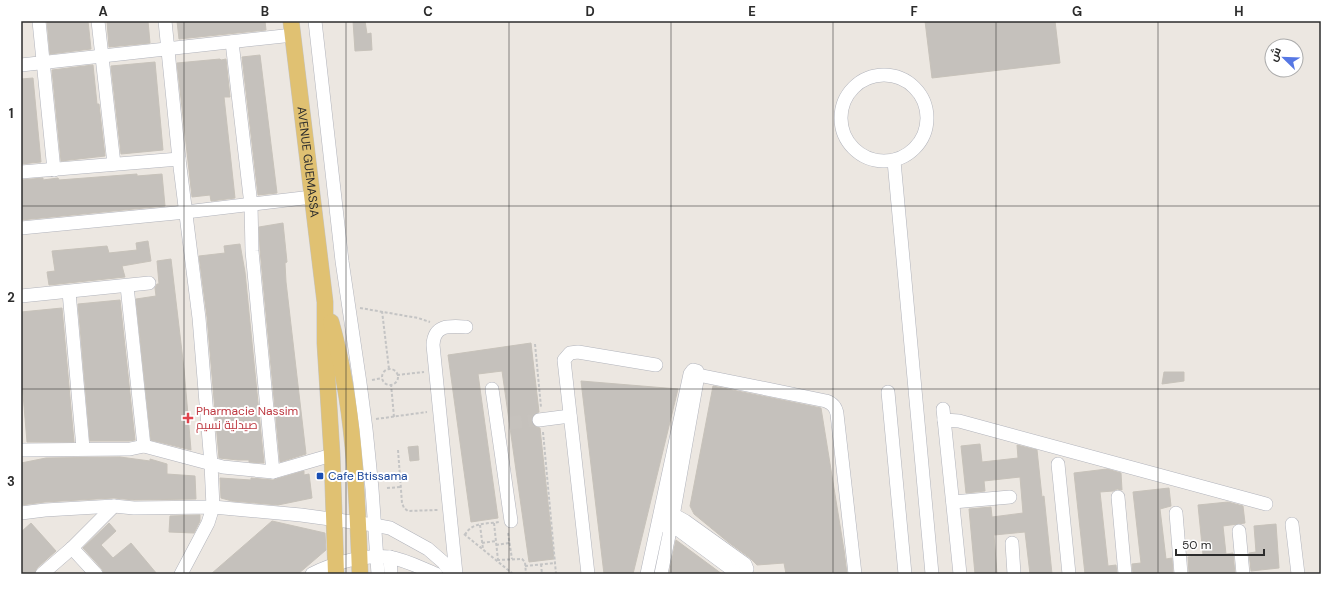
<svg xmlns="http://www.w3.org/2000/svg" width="1342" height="595" viewBox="0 0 1342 595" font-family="'DM Sans',Cairo,sans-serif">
  <rect width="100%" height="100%" fill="#ece7e1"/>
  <g fill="#c5c1bc" stroke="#c7c2ba">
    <polygon points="47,21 88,21 91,49 50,54"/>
    <polygon points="107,21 148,21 150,43 109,47"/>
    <polygon points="177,21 265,21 266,30 179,39"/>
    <polygon points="353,21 365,21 367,34 371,33 372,50 355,51"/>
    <polygon points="925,21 1055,21 1060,63 932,78"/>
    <polygon points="260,55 277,193 258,195 242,57"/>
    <polygon points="220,59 221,60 226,59 230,97 224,97 235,198 211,201 210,195 192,197 177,63"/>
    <polygon points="155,62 163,150 121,154 111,66"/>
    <polygon points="93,65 97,104 99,104 105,156 61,161 52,70"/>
    <polygon points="33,78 41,162 21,164 21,79"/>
    <polygon points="137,174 137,176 162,174 165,206 21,220 21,180 43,178 43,180 58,178 59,180"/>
    <polygon points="283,223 287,262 285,263 286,282 306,454 280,462 260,250 259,227"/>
    <polygon points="148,241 151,261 122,266 125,277 49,285 47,272 55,271 52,251 107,246 109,253 137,250 136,243"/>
    <polygon points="240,244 245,272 264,463 249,462 249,460 238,460 219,458 207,317 199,256 225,253 224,246"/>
    <polygon points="171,259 184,369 191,450 151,440 136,299 156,296 155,288 157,284 159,284 157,261"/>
    <polygon points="120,300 135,440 129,441 90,441 78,304"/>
    <polygon points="62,308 74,442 27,442 21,370 21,312"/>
    <polygon points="531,343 539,412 534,414 531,421 533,425 536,427 540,428 554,559 529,562 502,371 478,374 498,518 471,522 448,355"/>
    <polygon points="1164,372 1184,372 1184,381 1162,384"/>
    <polygon points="581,381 678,389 633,574 604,574"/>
    <polygon points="713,386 821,408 844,550 847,574 786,574 784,563 757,565 750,558 728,542 694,514 690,506"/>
    <polygon points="980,444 982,462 1018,458 1017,445 1037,450 1042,497 1044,496 1052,574 1030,574 1025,532 994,535 997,574 975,574 969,509 991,507 992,517 1023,513 1020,477 984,481 985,491 966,493 961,446"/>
    <polygon points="418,446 419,460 410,461 408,447"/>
    <polygon points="120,457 150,461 150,459 167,464 167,474 195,476 196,499 134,500 114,498 45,502 21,505 21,463 46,458"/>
    <polygon points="1107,469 1121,473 1122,490 1117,489 1113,491 1100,492 1108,566 1116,565 1117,574 1085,574 1074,473"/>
    <polygon points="304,471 304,475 309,474 312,498 278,505 232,501 221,498 220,478 251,480 251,478 273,480"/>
    <polygon points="1169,488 1171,506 1160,509 1166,559 1172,558 1173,574 1133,574 1132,564 1141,563 1133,492"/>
    <polygon points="1228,502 1243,506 1245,523 1223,526 1226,554 1233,553 1235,574 1189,574 1188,557 1203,555 1198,505"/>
    <polygon points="200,515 200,521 194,533 169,532 170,516"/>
    <polygon points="272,521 325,533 326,550 298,574 211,574"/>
    <polygon points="31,523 56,551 37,568 34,574 21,574 21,532"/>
    <polygon points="109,523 116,531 101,545 113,558 131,543 157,574 104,574 102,569 83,548"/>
    <polygon points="1276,524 1279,568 1251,571 1249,553 1256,552 1254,526"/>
    <polygon points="676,540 722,574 669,574"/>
  </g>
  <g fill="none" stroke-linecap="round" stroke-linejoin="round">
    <polyline stroke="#c6c2bd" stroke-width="13" stroke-dasharray="13 6" stroke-linecap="butt" points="509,423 539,420"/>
    <defs>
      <g id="minor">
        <polyline points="39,21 54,170"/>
        <polyline points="98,21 114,164"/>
        <polyline points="165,21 179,159 199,318 211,464 213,507 208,523 181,574"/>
        <polyline points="315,21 342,261 360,383 366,429 372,489 378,574"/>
        <polyline points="232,42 251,205 252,251 273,472"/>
        <polyline points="21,65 293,35"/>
        <circle cx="884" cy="118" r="43"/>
        <polyline points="894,161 932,574"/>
        <polyline points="21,172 179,159"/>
        <polyline points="21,228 186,212 312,197"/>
        <polyline points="127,286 144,446"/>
        <polyline points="69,292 83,448"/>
        <polyline points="21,296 149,283"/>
        <path d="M698 375 826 401C832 403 836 407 837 414L855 574"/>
        <polyline points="492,389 511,521"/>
        <polyline points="888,392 905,574"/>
        <polyline points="943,409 960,574"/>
        <polyline points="539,420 570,416"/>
        <polyline points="944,420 959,421 1266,504"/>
        <polyline points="21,450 130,449 144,446 223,467 273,472 332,455"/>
        <polyline points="1058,464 1069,574"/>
        <polyline points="1118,497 1125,574"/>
        <polyline points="953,502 1010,497"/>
        <polyline points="21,513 45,510 114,506 134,508 213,507 301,515 374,525 390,528 428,549 443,562 452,574"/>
        <polyline points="1176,513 1181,574"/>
        <polyline points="666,514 676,516 685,521 745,564 747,569 743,574"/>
        <polyline points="1292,524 1298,574"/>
        <polyline points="664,526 674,528 680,531 738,574"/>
        <polyline points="1239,531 1243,574"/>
        <polyline points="1012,543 1014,574"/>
        <polyline points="72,548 96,574"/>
        <polyline points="390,557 391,574"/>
        <polyline points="42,574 72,548 114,506"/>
        <path d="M312 574C332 563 367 554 389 557 406 560 421 568 436 574"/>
        <path d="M456 574 433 345C434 324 450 326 466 327"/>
        <polyline points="588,574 564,360 570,353 578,352 656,365"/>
        <polyline points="647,574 690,374 693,370 697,371 698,375 673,516 661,574"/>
      </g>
      <g id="major">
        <path id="s1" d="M291 21 325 302V343L332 455 336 574"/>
        <path d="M331 322C354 404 357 489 360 574"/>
      </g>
    </defs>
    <use href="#minor" stroke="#b1b3bb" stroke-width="14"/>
    <use href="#major" stroke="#c4c4c4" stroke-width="17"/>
    <g stroke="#c4c4c4" stroke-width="2" stroke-dasharray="3 2" stroke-linecap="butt">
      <polyline points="360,308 418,318 430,322"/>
      <polyline points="382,311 389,369"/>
      <polyline points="535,344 541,407"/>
      <circle cx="390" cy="377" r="8"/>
      <polyline points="397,375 424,372"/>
      <polyline points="372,380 382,378"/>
      <polyline points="391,384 394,417"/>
      <polyline points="376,419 427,412"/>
      <polyline points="543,432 556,574"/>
      <polyline points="398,450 402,503 404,508 408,511 438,510"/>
      <polyline points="387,488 401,487"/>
      <polyline points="494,523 498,560"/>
      <polyline points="480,525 483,549"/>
      <polyline points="508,533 512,559"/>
      <polyline points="464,534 513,574"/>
      <path d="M465 535C471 522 487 524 499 522"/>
      <polyline points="482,543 496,541"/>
      <polyline points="496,545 509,543"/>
      <polyline points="497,560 522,559 525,562 526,574"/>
      <polyline points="541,564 542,574"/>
      <polyline points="525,566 555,563"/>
    </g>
    <use href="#minor" stroke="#fff" stroke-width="13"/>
    <use href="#major" stroke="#e0c172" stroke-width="16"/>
  </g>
  <path fill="none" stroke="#2c2c2c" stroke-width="1" stroke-opacity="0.55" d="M184 21V574M346 21V574M509 21V574M671 21V574M833 21V574M996 21V574M1158 21V574M21 206H1321M21 389H1321"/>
  <path fill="#e0444e" stroke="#fff" stroke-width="1.5" d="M186 412h4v4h4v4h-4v4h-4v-4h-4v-4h4z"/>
  <rect fill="#1a4fb4" stroke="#fff" stroke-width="1.5" x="316" y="472" width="8" height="8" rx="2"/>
  <g text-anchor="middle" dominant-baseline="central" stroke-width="4" stroke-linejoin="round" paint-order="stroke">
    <g font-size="12" fill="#2c2c2c" stroke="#fff">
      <text stroke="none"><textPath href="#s1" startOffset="142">AVENUE GUEMASSA</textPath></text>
    </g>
    <g font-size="12" fill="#be3a42" stroke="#fff" text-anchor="start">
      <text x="196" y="411">Pharmacie Nassim<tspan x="196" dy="14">صيدلية نسيم</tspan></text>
    </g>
    <g font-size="12" fill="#164399" stroke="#fff" text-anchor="start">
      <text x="328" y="476">Cafe Btissama</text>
    </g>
  </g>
  <rect width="1342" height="595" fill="none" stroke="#ffffff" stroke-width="44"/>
  <g transform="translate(1284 58) rotate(293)"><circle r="19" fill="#ffffff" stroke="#ababab"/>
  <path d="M0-3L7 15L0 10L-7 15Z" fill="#5677e4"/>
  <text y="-6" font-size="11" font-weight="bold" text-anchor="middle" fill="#2c2c2c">ش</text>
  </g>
  <path d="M1176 549v6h88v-6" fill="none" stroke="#2c2c2c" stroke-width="2"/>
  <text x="1182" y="549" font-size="12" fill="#2c2c2c" stroke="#ffffff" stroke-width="3" paint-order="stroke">50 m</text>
  <rect x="22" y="22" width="1298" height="551" fill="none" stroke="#2c2c2c" stroke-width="1.5"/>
  <g font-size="13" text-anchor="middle" font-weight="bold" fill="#2c2c2c">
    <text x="103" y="16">A</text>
    <text x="265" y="16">B</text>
    <text x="428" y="16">C</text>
    <text x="590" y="16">D</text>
    <text x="752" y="16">E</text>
    <text x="914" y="16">F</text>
    <text x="1077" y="16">G</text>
    <text x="1239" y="16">H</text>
    <text x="11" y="118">1</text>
    <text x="11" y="302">2</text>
    <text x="11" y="486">3</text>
  </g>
</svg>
